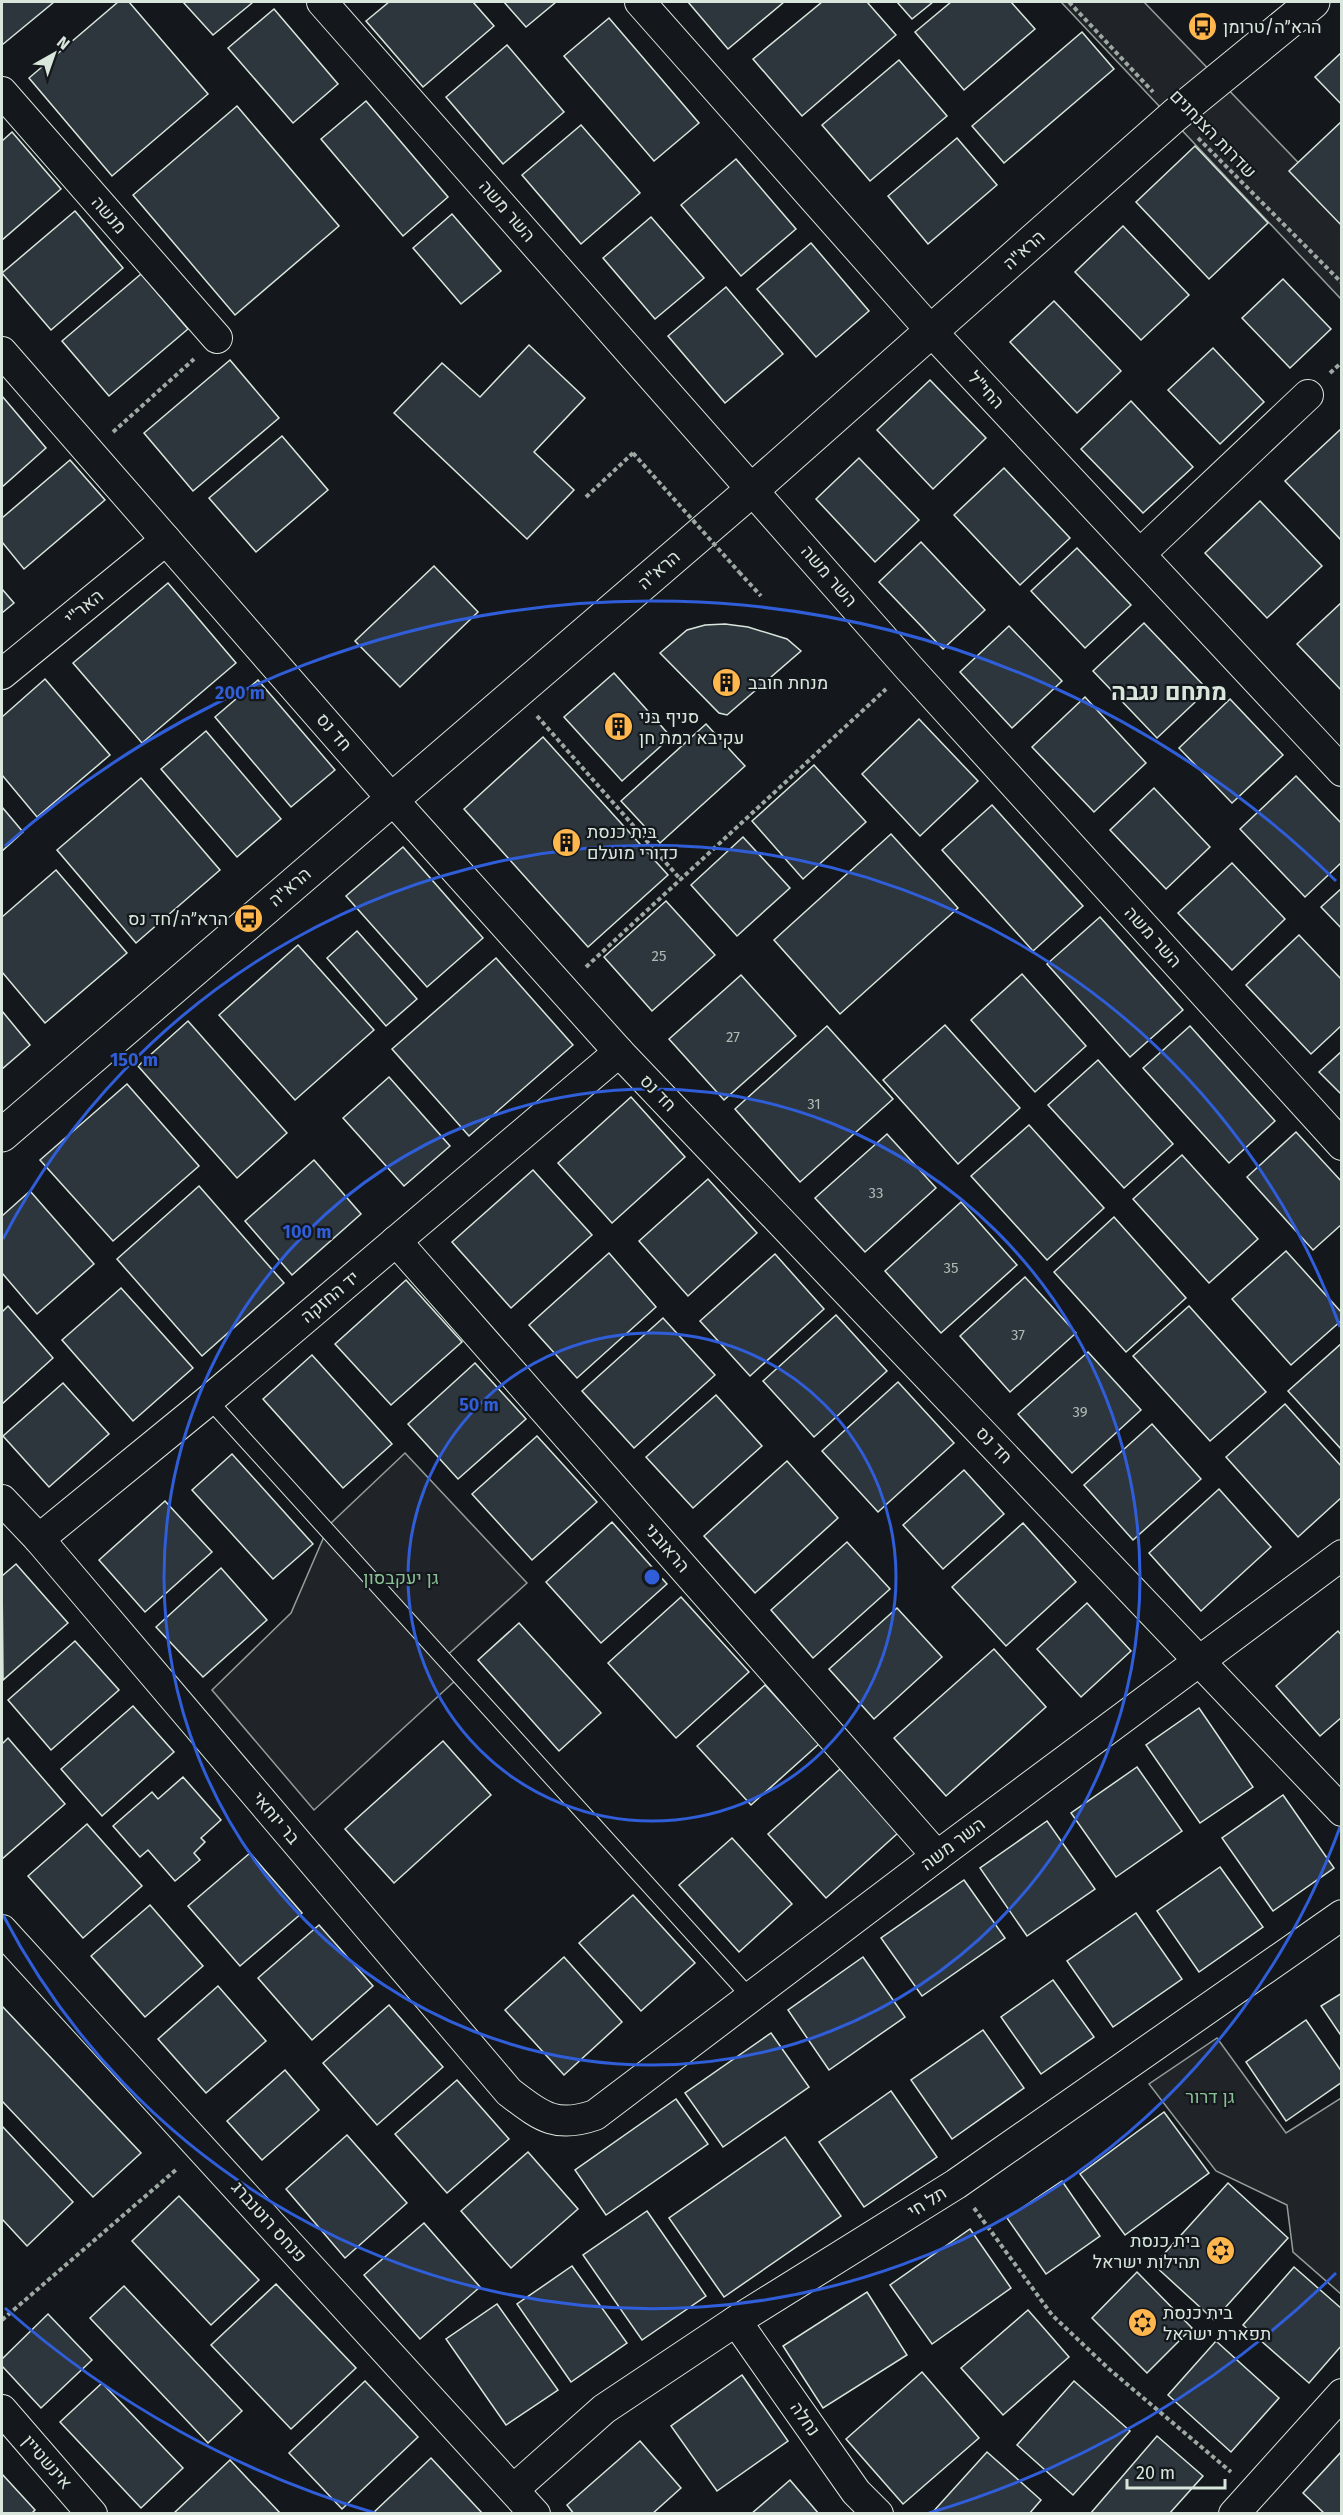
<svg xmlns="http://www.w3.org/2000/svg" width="1343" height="2515" viewBox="0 0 1343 2515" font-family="'Fira Sans',Heebo,sans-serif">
  <rect width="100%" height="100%" fill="#14181c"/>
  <g fill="#202428" stroke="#939e99" stroke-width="1.5">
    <polygon points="1061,2 1144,2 1341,207 1341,299"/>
    <polygon points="405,1453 527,1583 443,1659 457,1679 314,1810 212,1690 291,1613 329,1525"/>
    <polygon points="1217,2038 1286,2133 1341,2098 1341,2294 1293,2252 1287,2205 1216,2171 1149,2084"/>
  </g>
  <g fill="#2c363c" stroke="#d8e6dc" stroke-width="1.5">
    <polygon points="2,2 54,2 2,45"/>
    <polygon points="118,2 129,2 208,94 112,176 29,78"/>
    <polygon points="183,2 251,2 252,3 213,35"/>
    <polygon points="389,2 473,2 494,26 423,87 366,21"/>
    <polygon points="504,2 556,2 526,27"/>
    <polygon points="688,2 784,2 728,49"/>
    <polygon points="822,2 867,2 896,35 802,116 753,59"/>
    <polygon points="897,2 933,2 912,19"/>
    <polygon points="951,2 1011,2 1035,29 964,90 915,32"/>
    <polygon points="274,9 338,84 293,123 228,48"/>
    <polygon points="609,18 699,123 654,161 564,56"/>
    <polygon points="1082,32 1114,69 1004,163 972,126"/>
    <polygon points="507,45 564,112 503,164 446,97"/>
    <polygon points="1342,52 1342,105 1315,77"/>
    <polygon points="899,60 947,116 870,181 822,125"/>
    <polygon points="366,101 448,197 403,236 321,139"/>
    <polygon points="237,106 339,226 235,315 133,195"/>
    <polygon points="1342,121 1342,226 1289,171"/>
    <polygon points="581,125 640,193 581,244 522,175"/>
    <polygon points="12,132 61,189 2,240 2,141"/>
    <polygon points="957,138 997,185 928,244 888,196"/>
    <polygon points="1195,146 1268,223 1209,279 1136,202"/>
    <polygon points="736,159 796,229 741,276 681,205"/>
    <polygon points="75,211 123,268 51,330 2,273"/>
    <polygon points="452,214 501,271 461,304 413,248"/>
    <polygon points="651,217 704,278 655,319 603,258"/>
    <polygon points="1123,226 1189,295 1141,340 1075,272"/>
    <polygon points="811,243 869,311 816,357 757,289"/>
    <polygon points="141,274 188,329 109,396 62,341"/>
    <polygon points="1283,279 1331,329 1290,368 1242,318"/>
    <polygon points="726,287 783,354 725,403 668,336"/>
    <polygon points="1054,301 1121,371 1077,413 1010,342"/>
    <polygon points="529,345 585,398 534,452 574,490 527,539 394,413 442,363 480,397"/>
    <polygon points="1213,348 1264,402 1220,444 1168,390"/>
    <polygon points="230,360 279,418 193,491 144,433"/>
    <polygon points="930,380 986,438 933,489 877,430"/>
    <polygon points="2,396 46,448 2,487"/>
    <polygon points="1131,401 1193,467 1143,513 1081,449"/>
    <polygon points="1342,428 1342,541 1285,481"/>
    <polygon points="282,436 328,490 256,552 209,498"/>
    <polygon points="859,458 919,520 875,562 816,499"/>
    <polygon points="70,460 105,500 24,569 2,542 2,518"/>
    <polygon points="1004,468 1070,538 1020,585 954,515"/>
    <polygon points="1260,501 1322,566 1267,618 1205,553"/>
    <polygon points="921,542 985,610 943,649 879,582"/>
    <polygon points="1077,548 1131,605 1085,648 1031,591"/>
    <polygon points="434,566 478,612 400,687 355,641"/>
    <polygon points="168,583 236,663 142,743 73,663"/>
    <polygon points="2,589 14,603 2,613"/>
    <polygon points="1342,602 1342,691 1297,644"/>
    <polygon points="1144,623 1208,690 1157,738 1093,671"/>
    <polygon points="725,624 748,627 787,639 801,651 727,715 719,713 660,653 687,630 705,625"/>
    <polygon points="1009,626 1062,681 1012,728 960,672"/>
    <polygon points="614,673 671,737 622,781 564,717"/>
    <polygon points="45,679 110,755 37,817 2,775 2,717"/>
    <polygon points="258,680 335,770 291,807 215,717"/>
    <polygon points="1085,697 1146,763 1094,812 1032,747"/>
    <polygon points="1230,699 1283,755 1232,803 1179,748"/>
    <polygon points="919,719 978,781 920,836 862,774"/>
    <polygon points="706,724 745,766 660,843 621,801"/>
    <polygon points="206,731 281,819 237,857 161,769"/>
    <polygon points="543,737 668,875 588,947 464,809"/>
    <polygon points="814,765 866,822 803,879 752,821"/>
    <polygon points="1296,776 1342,824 1342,862 1305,897 1240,829"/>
    <polygon points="141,778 220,870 136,943 57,850"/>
    <polygon points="1154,788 1210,847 1166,889 1110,830"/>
    <polygon points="992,805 1083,906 1033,951 942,850"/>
    <polygon points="2,807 23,832 2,851"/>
    <polygon points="891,834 958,908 840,1014 774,940"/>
    <polygon points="743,837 790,888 737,936 691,885"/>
    <polygon points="403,847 483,938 427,987 346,896"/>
    <polygon points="1232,863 1285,919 1232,970 1178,913"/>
    <polygon points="56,870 127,953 45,1023 2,972 2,917"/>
    <polygon points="1342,888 1342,929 1321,907"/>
    <polygon points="666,901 715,955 652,1011 604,957"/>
    <polygon points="1100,917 1183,1010 1130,1057 1047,964"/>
    <polygon points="357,931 417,999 386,1026 327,958"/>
    <polygon points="1299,935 1342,980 1342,1025 1311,1054 1246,985"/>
    <polygon points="298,945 374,1030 295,1100 219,1015"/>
    <polygon points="496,958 573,1045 469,1136 392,1049"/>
    <polygon points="1022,974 1086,1046 1035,1092 971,1020"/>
    <polygon points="741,975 796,1036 724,1100 669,1039"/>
    <polygon points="2,1011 30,1045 2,1069"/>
    <polygon points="188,1021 287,1133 237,1178 138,1066"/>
    <polygon points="945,1025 1020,1108 958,1164 883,1080"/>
    <polygon points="827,1026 893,1099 800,1182 735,1109"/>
    <polygon points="1190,1026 1275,1121 1229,1163 1143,1068"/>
    <polygon points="1342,1051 1342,1095 1319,1072"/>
    <polygon points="1098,1060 1173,1144 1124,1188 1048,1105"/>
    <polygon points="389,1077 450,1146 404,1186 343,1118"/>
    <polygon points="127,1084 199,1166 113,1241 40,1160"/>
    <polygon points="631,1097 685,1157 612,1223 558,1163"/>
    <polygon points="1029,1125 1104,1208 1047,1260 971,1176"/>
    <polygon points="1296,1132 1342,1182 1342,1224 1313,1250 1247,1177"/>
    <polygon points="887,1134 936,1188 865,1252 815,1198"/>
    <polygon points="1182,1155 1258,1239 1209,1283 1133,1199"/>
    <polygon points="314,1160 361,1214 292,1275 245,1221"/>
    <polygon points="533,1170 592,1235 511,1308 452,1242"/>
    <polygon points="708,1179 757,1233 688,1296 639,1241"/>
    <polygon points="199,1186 284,1283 202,1356 117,1259"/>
    <polygon points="30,1191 94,1264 37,1314 2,1273 2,1216"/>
    <polygon points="961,1202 1017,1265 941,1333 885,1271"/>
    <polygon points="1114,1217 1186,1298 1126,1352 1054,1272"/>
    <polygon points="1286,1251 1342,1313 1342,1320 1291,1365 1232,1299"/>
    <polygon points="609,1253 656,1307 577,1378 529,1325"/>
    <polygon points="775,1254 824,1309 750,1376 700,1321"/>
    <polygon points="1025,1277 1076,1333 1010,1392 960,1336"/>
    <polygon points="406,1280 462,1342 391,1405 335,1344"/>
    <polygon points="121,1288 193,1368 133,1421 62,1340"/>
    <polygon points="8,1306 53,1358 2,1404 2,1312"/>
    <polygon points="1189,1306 1266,1392 1210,1441 1133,1356"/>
    <polygon points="836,1315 887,1371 814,1437 763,1381"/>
    <polygon points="663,1318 715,1375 634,1448 582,1391"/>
    <polygon points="1342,1343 1342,1450 1288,1391"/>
    <polygon points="1088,1352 1141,1410 1072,1473 1018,1414"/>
    <polygon points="312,1355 392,1444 343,1488 263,1399"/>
    <polygon points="475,1363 526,1419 458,1479 408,1424"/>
    <polygon points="898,1382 954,1443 878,1512 822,1451"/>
    <polygon points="63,1383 109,1434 49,1487 3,1436"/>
    <polygon points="716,1395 762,1446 693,1508 646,1457"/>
    <polygon points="1285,1404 1342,1467 1342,1497 1298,1537 1226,1457"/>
    <polygon points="1152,1424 1201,1479 1133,1540 1084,1485"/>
    <polygon points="537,1436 597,1502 532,1560 472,1494"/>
    <polygon points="232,1454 313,1544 273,1579 192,1490"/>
    <polygon points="787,1461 838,1518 755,1593 704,1536"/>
    <polygon points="964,1470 1004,1514 943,1569 903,1525"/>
    <polygon points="1219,1489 1271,1547 1201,1611 1149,1553"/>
    <polygon points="165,1501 212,1552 145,1612 99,1560"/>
    <polygon points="612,1522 667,1584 601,1643 546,1582"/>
    <polygon points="1023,1523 1076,1582 1006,1646 952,1587"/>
    <polygon points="847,1542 890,1589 813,1658 771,1610"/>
    <polygon points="16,1564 68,1623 3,1680 2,1576"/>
    <polygon points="221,1568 267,1620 203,1677 156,1627"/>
    <polygon points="681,1597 749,1672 676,1738 608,1663"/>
    <polygon points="1087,1603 1131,1651 1081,1697 1037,1649"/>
    <polygon points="897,1608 942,1657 874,1719 829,1669"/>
    <polygon points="519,1623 601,1713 559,1751 478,1660"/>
    <polygon points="1338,1631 1342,1636 1342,1717 1320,1736 1276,1686"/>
    <polygon points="75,1641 119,1690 51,1750 8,1700"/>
    <polygon points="994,1649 1046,1707 946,1796 894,1738"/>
    <polygon points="765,1685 819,1744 751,1805 697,1746"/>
    <polygon points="133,1706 174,1752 102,1816 61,1769"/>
    <polygon points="1199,1708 1253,1787 1200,1823 1146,1745"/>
    <polygon points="8,1738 65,1804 2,1859 2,1744"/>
    <polygon points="443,1741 491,1795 394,1883 345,1829"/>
    <polygon points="1137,1767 1182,1831 1116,1877 1071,1813"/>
    <polygon points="840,1769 898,1833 826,1898 768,1834"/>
    <polygon points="183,1777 221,1820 201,1838 205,1842 194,1853 200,1860 175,1881 148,1850 140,1857 113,1826 152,1792 158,1799"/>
    <polygon points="1283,1795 1334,1868 1273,1911 1222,1838"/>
    <polygon points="1047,1821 1095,1889 1027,1936 980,1868"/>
    <polygon points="87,1824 142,1886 83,1938 28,1876"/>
    <polygon points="732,1838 792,1904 739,1952 679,1885"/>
    <polygon points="250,1853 302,1913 240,1966 188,1906"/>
    <polygon points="1220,1867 1263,1927 1199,1972 1157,1911"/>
    <polygon points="964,1880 1005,1938 922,1996 881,1938"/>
    <polygon points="633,1895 695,1963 641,2011 579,1943"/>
    <polygon points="150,1905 203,1966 145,2017 91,1956"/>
    <polygon points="1136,1913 1182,1979 1113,2027 1067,1961"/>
    <polygon points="319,1925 373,1986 312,2040 258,1978"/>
    <polygon points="564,1957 622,2022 564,2075 505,2010"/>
    <polygon points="863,1957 905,2017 829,2070 788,2010"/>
    <polygon points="1053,1980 1094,2037 1041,2074 1001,2017"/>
    <polygon points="218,1986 266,2041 206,2093 158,2039"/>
    <polygon points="1342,1993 1342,2037 1321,2006"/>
    <polygon points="389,2005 443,2067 377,2125 323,2063"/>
    <polygon points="2,2006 141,2153 93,2197 2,2101"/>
    <polygon points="1306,2020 1342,2072 1342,2082 1286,2121 1246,2062"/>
    <polygon points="983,2030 1024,2088 952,2139 911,2080"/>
    <polygon points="771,2033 809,2087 723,2147 685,2093"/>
    <polygon points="285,2070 319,2110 262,2160 227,2121"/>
    <polygon points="457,2080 509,2139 447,2193 395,2134"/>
    <polygon points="891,2091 937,2157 864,2207 819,2142"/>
    <polygon points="676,2099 708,2144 606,2215 575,2170"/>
    <polygon points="1164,2112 1209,2173 1125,2235 1080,2174"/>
    <polygon points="2,2126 73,2202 27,2246 2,2219"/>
    <polygon points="347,2135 407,2203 345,2258 286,2189"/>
    <polygon points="785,2137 841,2216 724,2297 669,2218"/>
    <polygon points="528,2152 578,2209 511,2268 461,2211"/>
    <polygon points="1062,2181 1100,2236 1046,2274 1007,2218"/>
    <polygon points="1228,2183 1288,2238 1214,2320 1154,2265"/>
    <polygon points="179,2196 259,2280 211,2325 132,2241"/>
    <polygon points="647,2211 706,2296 642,2340 583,2255"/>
    <polygon points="424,2223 480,2287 420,2339 364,2275"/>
    <polygon points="970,2229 1011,2288 932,2344 890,2285"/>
    <polygon points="572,2266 627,2343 571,2382 517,2304"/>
    <polygon points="1294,2267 1342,2309 1342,2345 1309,2383 1243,2325"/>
    <polygon points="1137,2272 1192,2328 1147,2373 1092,2318"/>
    <polygon points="276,2284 356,2368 291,2429 211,2345"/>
    <polygon points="124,2286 242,2411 208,2443 90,2318"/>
    <polygon points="867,2292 907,2355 823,2408 783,2346"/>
    <polygon points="497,2304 558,2390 506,2425 446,2339"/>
    <polygon points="1028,2310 1069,2357 1003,2415 961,2368"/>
    <polygon points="48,2314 92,2360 41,2408 2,2366 2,2359"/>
    <polygon points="1216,2341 1279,2398 1231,2452 1168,2395"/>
    <polygon points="922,2372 979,2438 903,2504 846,2439"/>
    <polygon points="742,2375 788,2441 717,2491 671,2426"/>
    <polygon points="365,2381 418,2437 342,2509 289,2453"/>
    <polygon points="1074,2381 1130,2431 1073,2495 1017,2445"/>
    <polygon points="102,2383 183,2468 141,2508 60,2422"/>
    <polygon points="1157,2436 1203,2476 1169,2514 1090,2514"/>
    <polygon points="640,2441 681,2488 652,2514 574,2514 567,2505"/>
    <polygon points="1342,2451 1342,2514 1325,2514 1303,2493"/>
    <polygon points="987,2452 1041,2500 1029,2514 931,2514"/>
    <polygon points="431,2458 483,2514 372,2514"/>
    <polygon points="230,2460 280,2513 173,2514"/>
    <polygon points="2,2474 35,2510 31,2514 2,2514"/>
    <polygon points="790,2480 819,2514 751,2514"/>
  </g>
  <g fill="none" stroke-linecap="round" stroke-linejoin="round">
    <defs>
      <polyline id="service" points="209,1400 750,1997"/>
      <g id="minor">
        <polyline points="322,2 909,668 1342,1145"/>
        <polyline points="640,2 932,332 1342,771"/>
        <polyline points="2,92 217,338"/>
        <polyline points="2,352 392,799 619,1052 1342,1811"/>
        <polyline points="1140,554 1308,395"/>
        <polyline points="2,674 166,540"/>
        <polyline points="396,1241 937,1856"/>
        <path d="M2 1500 39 1539 509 2092C541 2116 555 2129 595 2115L937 1856 1342 1555"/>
        <polyline points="39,1539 209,1400 619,1052"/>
        <polyline points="2,1930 535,2514"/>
        <polyline points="736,2321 856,2492 878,2514"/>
        <polyline points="2,2410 92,2514"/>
        <polyline points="514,2489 604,2409 736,2321 956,2184 1342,1915"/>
        <polyline points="1234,2514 1342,2394"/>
      </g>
      <polyline id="tertiary" points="2,1135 753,489 1175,115 1313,2"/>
    </defs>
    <use href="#service" stroke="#d8e6dc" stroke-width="17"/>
    <use href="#minor" stroke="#d8e6dc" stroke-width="32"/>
    <use href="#tertiary" stroke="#d8e6dc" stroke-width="35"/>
    <g stroke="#9da8a2" stroke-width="4" stroke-dasharray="4.5 3" stroke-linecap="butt">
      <polyline points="1069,2 1153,92"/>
      <polyline points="1198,138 1342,283"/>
      <polyline points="1330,373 1342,362"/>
      <polyline points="113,432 194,359"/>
      <polyline points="586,497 633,453"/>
      <polyline points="739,572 761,596"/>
      <polyline points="537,716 681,880"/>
      <polyline points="586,967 886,689"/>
      <polyline points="974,2208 1052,2315 1109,2369 1231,2472"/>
      <polyline points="2,2320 178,2168"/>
    </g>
    <use href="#service" stroke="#14181c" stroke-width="15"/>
    <use href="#minor" stroke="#14181c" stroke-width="30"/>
    <use href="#tertiary" stroke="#14181c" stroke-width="33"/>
    <polyline stroke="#9da8a2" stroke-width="4" stroke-dasharray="4.5 3" stroke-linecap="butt" points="633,453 739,572"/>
  </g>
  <g fill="none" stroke="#305dd8" stroke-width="3">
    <circle cx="652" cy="1577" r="244"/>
    <circle cx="652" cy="1577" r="488"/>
    <path d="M1340 1827A732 732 0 0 1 3 1915M3 1239A732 732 0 0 1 1340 1327"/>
    <path d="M1336 2273A976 976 0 0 1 929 2513M375 2513A976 976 0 0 1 5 2308M5 846A976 976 0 0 1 1336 881"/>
  </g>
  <defs>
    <symbol id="bus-disc" viewBox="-11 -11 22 22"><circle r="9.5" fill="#ffb74d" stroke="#14181c"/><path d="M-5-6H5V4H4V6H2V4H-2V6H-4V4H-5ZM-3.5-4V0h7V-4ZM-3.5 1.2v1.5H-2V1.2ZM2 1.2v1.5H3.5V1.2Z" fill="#111"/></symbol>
    <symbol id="building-disc" viewBox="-11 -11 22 22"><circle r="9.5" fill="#ffb74d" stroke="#14181c"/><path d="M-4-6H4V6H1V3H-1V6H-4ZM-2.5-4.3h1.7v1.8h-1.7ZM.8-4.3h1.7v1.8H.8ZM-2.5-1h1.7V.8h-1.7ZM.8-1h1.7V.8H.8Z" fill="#111"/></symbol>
    <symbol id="synagogue-disc" viewBox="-11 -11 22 22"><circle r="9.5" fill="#ffb74d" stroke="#14181c"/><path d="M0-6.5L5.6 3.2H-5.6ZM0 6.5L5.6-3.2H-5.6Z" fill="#111"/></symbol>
  </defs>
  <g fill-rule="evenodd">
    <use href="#bus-disc" x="1186" y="10" width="33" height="33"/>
    <use href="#building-disc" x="710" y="666" width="33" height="33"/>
    <use href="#building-disc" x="602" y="710" width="33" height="33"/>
    <use href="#building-disc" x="550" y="826" width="33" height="33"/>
    <use href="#bus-disc" x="232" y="902" width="33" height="33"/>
    <use href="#synagogue-disc" x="1204" y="2234" width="33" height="33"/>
    <use href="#synagogue-disc" x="1126" y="2306" width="33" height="33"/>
  </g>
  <g text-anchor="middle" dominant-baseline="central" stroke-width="4.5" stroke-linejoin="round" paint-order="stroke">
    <g font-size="15" fill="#adbab4">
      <text x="659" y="956">25</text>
      <text x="733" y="1037">27</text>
      <text x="814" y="1104">31</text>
      <text x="876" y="1193">33</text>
      <text x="951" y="1268">35</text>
      <text x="1018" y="1335">37</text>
      <text x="1080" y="1412">39</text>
    </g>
    <g font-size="18" fill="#d8e6dc" stroke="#14181c" text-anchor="start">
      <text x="1223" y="27">הרא״ה/טרומן</text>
      <text x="748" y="683">מנחת חובב</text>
      <text x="639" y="717">סניף בני<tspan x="639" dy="21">עקיבא רמת חן</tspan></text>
      <text x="587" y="832">בית כנסת<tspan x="587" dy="21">כדורי מועלם</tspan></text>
      <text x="228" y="919" text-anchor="end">הרא״ה/חד נס</text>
      <text x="1200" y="2241" text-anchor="end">בית כנסת<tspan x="1200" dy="21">תהילות ישראל</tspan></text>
      <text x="1163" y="2313">בית כנסת<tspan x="1163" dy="21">תפארת ישראל</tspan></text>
    </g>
    <g font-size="18" fill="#d8e6dc" stroke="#14181c">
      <text transform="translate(1213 134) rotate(46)">שדרות הצנחנים</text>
      <text transform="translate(507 211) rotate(49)">השר משה</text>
      <text transform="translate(109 215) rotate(49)">מנשה</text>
      <text transform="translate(1024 250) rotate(-42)">הרא"ה</text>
      <text transform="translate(986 390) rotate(47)">החי"ל</text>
      <text transform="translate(659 570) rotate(-41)">הרא"ה</text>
      <text transform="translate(829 576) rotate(49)">השר משה</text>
      <text transform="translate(84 607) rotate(-39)">האר"י</text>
      <text transform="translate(334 732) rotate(49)">חד נס</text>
      <text transform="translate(290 887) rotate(-41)">הרא"ה</text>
      <text transform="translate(1153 937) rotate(48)">השר משה</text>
      <text transform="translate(658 1093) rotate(46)">חד נס</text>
      <text transform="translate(330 1297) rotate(-40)">יד החזקה</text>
      <text transform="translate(994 1445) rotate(46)">חד נס</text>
      <text transform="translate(667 1548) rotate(49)">הראובני</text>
      <text transform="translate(276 1818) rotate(50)">בר יוחאי</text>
      <text transform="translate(953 1844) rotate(-37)">השר משה</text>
      <text transform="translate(927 2202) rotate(-32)">תל חי</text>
      <text transform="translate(269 2222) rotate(48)">פנחס רוטנברג</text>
      <text transform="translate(805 2419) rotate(55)">נחלה</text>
      <text transform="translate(47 2462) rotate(49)">אינשטיין</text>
    </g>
    <g font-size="18" fill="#8ac095" stroke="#14181c">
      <text x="401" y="1578">גן יעקבסון</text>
      <text x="1210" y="2097">גן דרור</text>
    </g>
    <g font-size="24" font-weight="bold" fill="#d8e6dc" stroke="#14181c">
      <text x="1169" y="692">מתחם נגבה</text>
    </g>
  </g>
  <circle cx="652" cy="1577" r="9" fill="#305dd8" stroke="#14181c" stroke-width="3"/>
  <g font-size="18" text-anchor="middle" font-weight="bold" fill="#305dd8" stroke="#14181c" stroke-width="4.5" stroke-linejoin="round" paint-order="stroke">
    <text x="240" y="699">200 m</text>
    <text x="134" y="1066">150 m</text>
    <text x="307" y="1238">100 m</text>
    <text x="479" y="1411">50 m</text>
  </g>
  <rect width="1343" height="2515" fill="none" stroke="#d8e6dc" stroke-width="6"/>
  <g transform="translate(54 54) rotate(40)" stroke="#14181c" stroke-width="4.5" paint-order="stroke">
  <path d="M0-4.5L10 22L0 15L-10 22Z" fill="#d8e6dc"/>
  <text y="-9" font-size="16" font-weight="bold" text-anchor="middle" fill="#d8e6dc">N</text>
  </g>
  <path d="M1127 2479v9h98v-9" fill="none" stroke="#d8e6dc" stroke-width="3"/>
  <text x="1136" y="2479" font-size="18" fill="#d8e6dc" stroke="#14181c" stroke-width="4.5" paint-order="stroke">20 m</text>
</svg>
